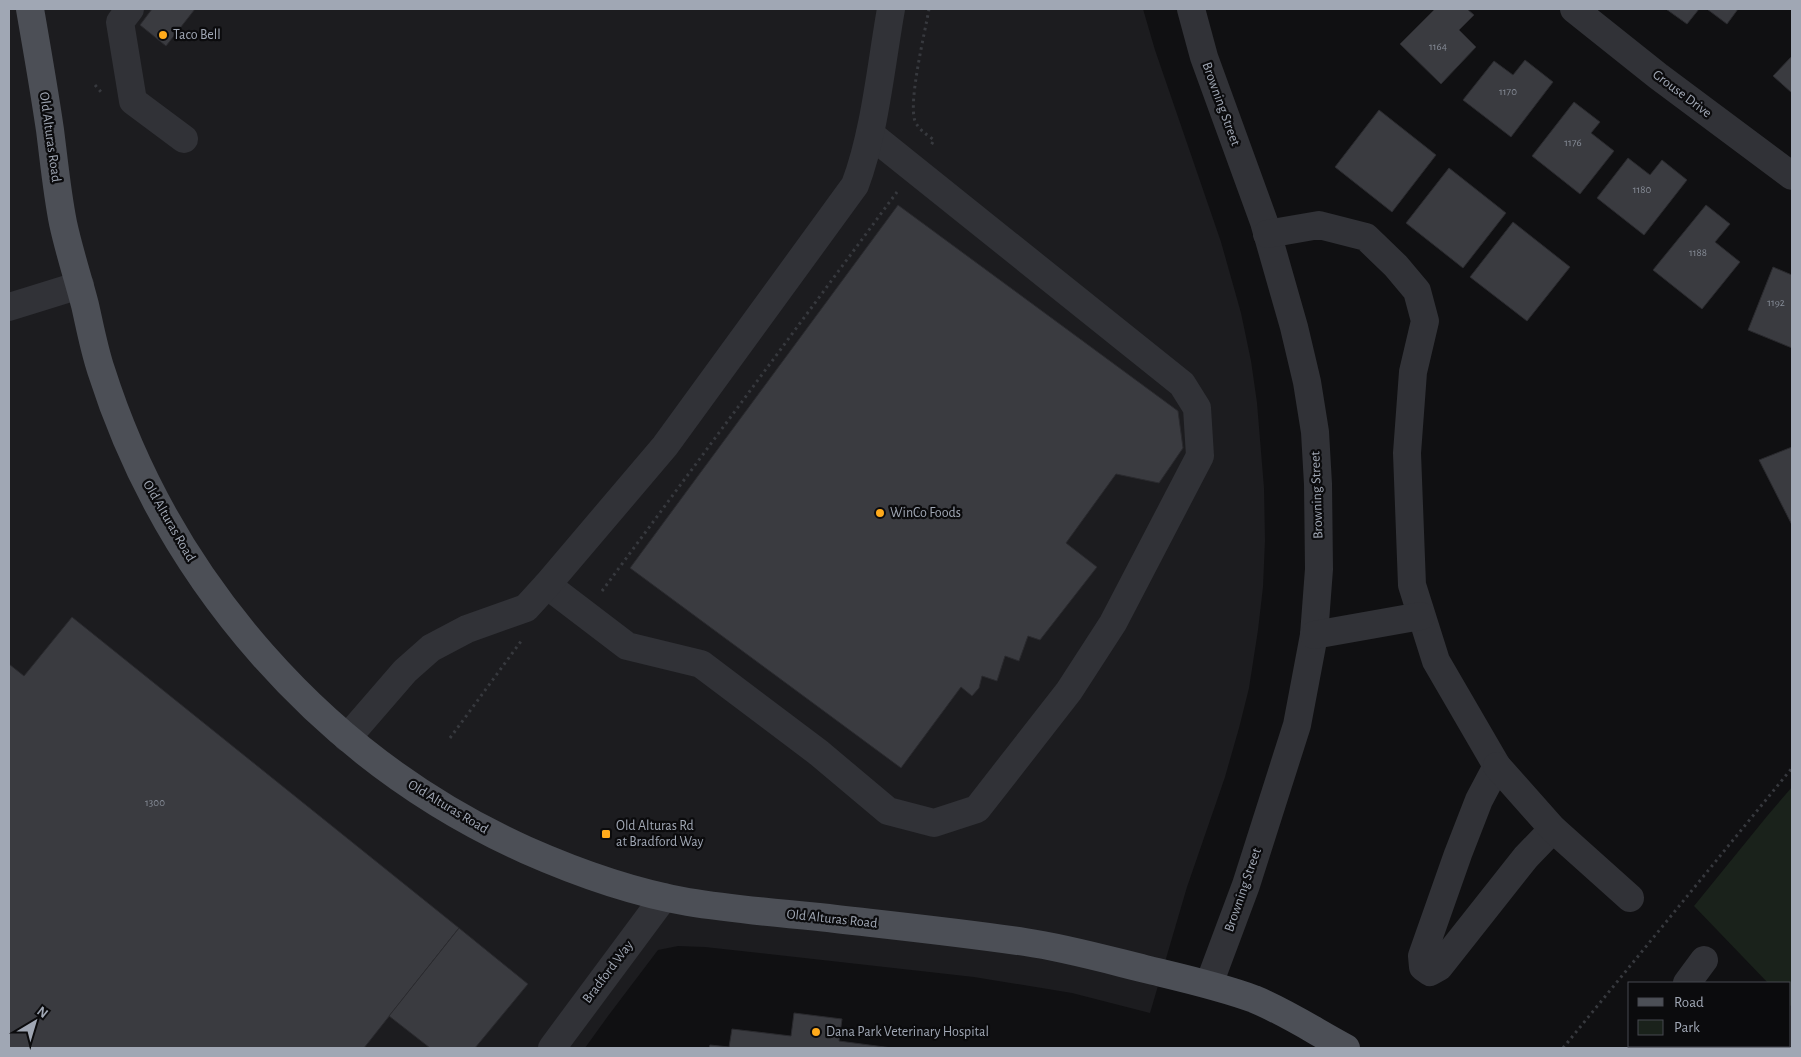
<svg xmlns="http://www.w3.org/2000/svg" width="1801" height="1057" viewBox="0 0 1801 1057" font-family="'Alegreya Sans',sans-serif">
  <rect width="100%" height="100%" fill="#101012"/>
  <polygon fill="#1c1c1f" points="9,9 1143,9 1155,50 1221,242 1241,313 1251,361 1257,403 1264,488 1265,540 1263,587 1258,630 1249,688 1239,728 1225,777 1187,887 1150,1013 1072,993 974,977 705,947 678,946 658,950 608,1016 585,1048 9,1048"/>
  <polygon fill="#1a221b" points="1792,787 1792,1008 1790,1005 1790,983 1768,983 1694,906 1768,815"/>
  <g fill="#3a3b40" stroke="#2a2a2e">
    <polygon points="152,9 195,9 166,46 140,25"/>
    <polygon points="1435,9 1467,9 1474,15 1459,30 1476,47 1441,84 1400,44"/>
    <polygon points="1666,9 1699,9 1687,24"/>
    <polygon points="1707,9 1738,9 1727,24"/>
    <polygon points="1792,56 1792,93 1773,76"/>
    <polygon points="1525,60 1553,82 1511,137 1463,100 1494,61 1513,75"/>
    <polygon points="1574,102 1600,122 1591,133 1614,151 1580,194 1532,156"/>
    <polygon points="1379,110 1436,155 1392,212 1335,167"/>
    <polygon points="1628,158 1650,175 1662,160 1687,180 1644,235 1597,198"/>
    <polygon points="1449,168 1506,213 1463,268 1406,223"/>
    <polygon points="898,205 1178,411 1183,448 1159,483 1116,474 1066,543 1097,567 1040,640 1028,636 1019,661 1005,656 997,681 982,676 979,688 972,696 961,687 901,768 630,568"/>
    <polygon points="1706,205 1730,224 1715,242 1740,262 1702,309 1653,270"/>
    <polygon points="1513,222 1570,267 1527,321 1470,277"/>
    <polygon points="1773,267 1792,275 1792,348 1748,330"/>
    <polygon points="1792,447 1792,525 1759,460"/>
    <polygon points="72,617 459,928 364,1048 9,1048 9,664 24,676"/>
    <polygon points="459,928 528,984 475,1048 430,1048 389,1016"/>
    <polygon points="794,1013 842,1019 839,1041 892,1048 709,1048 710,1045 729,1047 732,1029 791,1036"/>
  </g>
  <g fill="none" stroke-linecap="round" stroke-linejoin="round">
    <g stroke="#37393e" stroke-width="3" stroke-dasharray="2.5 4" stroke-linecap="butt">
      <path d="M929 9C925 32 908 102 915 121 919 130 926 134 934 140L930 147"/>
      <polyline points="95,85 101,92"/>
      <polyline points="602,591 897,192"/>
      <polyline points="450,738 522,640"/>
      <polyline points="1563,1048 1792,768"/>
    </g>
    <g stroke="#313237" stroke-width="28">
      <polyline points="130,9 120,22 133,101 184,139"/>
      <polyline points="1191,9 1204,57 1264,222 1294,327 1307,382 1315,432 1318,484 1319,569 1314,635 1297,725 1246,885 1209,984"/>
      <polyline points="1574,9 1658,76 1792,176"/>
      <polyline points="1267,234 1319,225 1366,237 1396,266 1417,291 1425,321 1413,372 1407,453 1412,585 1436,661 1497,766 1479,800 1458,854 1422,956 1423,967 1430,972 1439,967 1526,857 1553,829"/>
      <polyline points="9,307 80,285"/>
      <polyline points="547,585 627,646 701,664 819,753 888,811 934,823 977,809 1069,691 1113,623 1200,456 1197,408 1182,384 870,134"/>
      <polyline points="1314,635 1421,616"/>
      <path d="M347 738 405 671 431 648 467 629 526 608 547 585 665 446 855 185C875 132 881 65 891 9"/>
      <polyline points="1497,766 1553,829 1630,898"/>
      <polyline points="1687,983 1704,960"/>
      <polyline points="1693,1046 1694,1048"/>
      <polyline points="552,1048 664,897"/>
    </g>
    <path stroke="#4c4f56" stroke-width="28" d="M30 9C37 49 44 89 50 130 54 161 57 193 63 223 69 251 78 278 85 305 90 327 94 349 101 370 168 581 324 759 526 850 578 873 631 892 688 902 731 909 775 913 819 917 888 925 957 932 1025 942 1066 948 1105 959 1145 969 1182 978 1219 986 1254 999 1286 1012 1316 1032 1346 1048"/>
  </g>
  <g fill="#ffaa1b" stroke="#0b0b0d" stroke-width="2">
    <circle cx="163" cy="35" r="5"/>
    <circle cx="880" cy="513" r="5"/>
    <rect x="601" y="829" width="10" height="10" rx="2.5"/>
    <circle cx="816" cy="1032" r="5"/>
  </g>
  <g text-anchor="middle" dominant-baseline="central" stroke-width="4.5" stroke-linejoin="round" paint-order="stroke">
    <g font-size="11" fill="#868c97">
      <text x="1438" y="46">1164</text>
      <text x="1508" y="91">1170</text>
      <text x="1573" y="142">1176</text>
      <text x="1642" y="189">1180</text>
      <text x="1698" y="252">1188</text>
      <text x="1776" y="302">1192</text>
      <text x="155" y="802">1300</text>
    </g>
    <g font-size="14" fill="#a0a7b4" stroke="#0b0b0d" text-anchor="start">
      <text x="173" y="35">Taco Bell</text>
      <text x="890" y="513">WinCo Foods</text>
      <text x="616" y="826">Old Alturas Rd<tspan x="616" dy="16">at Bradford Way</tspan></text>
      <text x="826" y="1032">Dana Park Veterinary Hospital</text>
    </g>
    <g font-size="14" fill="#a0a7b4" stroke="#0b0b0d">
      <text transform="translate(1682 94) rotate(37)">Grouse Drive</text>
      <text transform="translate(1221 104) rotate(70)">Browning Street</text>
      <text transform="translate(50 137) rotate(82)">Old Alturas Road</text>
      <text transform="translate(1317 495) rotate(-92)">Browning Street</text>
      <text transform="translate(169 521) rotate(60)">Old Alturas Road</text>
      <text transform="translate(448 807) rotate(31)">Old Alturas Road</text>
      <text transform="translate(1243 890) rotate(-71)">Browning Street</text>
      <text transform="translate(832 919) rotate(6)">Old Alturas Road</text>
      <text transform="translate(608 972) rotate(-53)">Bradford Way</text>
    </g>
  </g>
  <rect width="1801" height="1057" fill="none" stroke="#a0a7b4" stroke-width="20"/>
  <rect x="1628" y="982" width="162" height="65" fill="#0b0b0d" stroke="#474950"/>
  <rect x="1638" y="998" width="25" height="8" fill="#4c4f56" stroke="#474950"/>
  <text x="1674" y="1007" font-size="15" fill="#a0a7b4">Road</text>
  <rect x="1638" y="1020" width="25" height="15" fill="#1a221b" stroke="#474950"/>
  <text x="1674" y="1032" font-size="15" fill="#a0a7b4">Park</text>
  <g transform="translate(35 1022) rotate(38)" stroke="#0b0b0d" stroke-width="4" paint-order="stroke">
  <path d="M0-4L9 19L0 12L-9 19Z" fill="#a0a7b4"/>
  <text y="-8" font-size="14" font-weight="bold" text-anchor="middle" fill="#a0a7b4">N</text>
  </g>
</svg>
